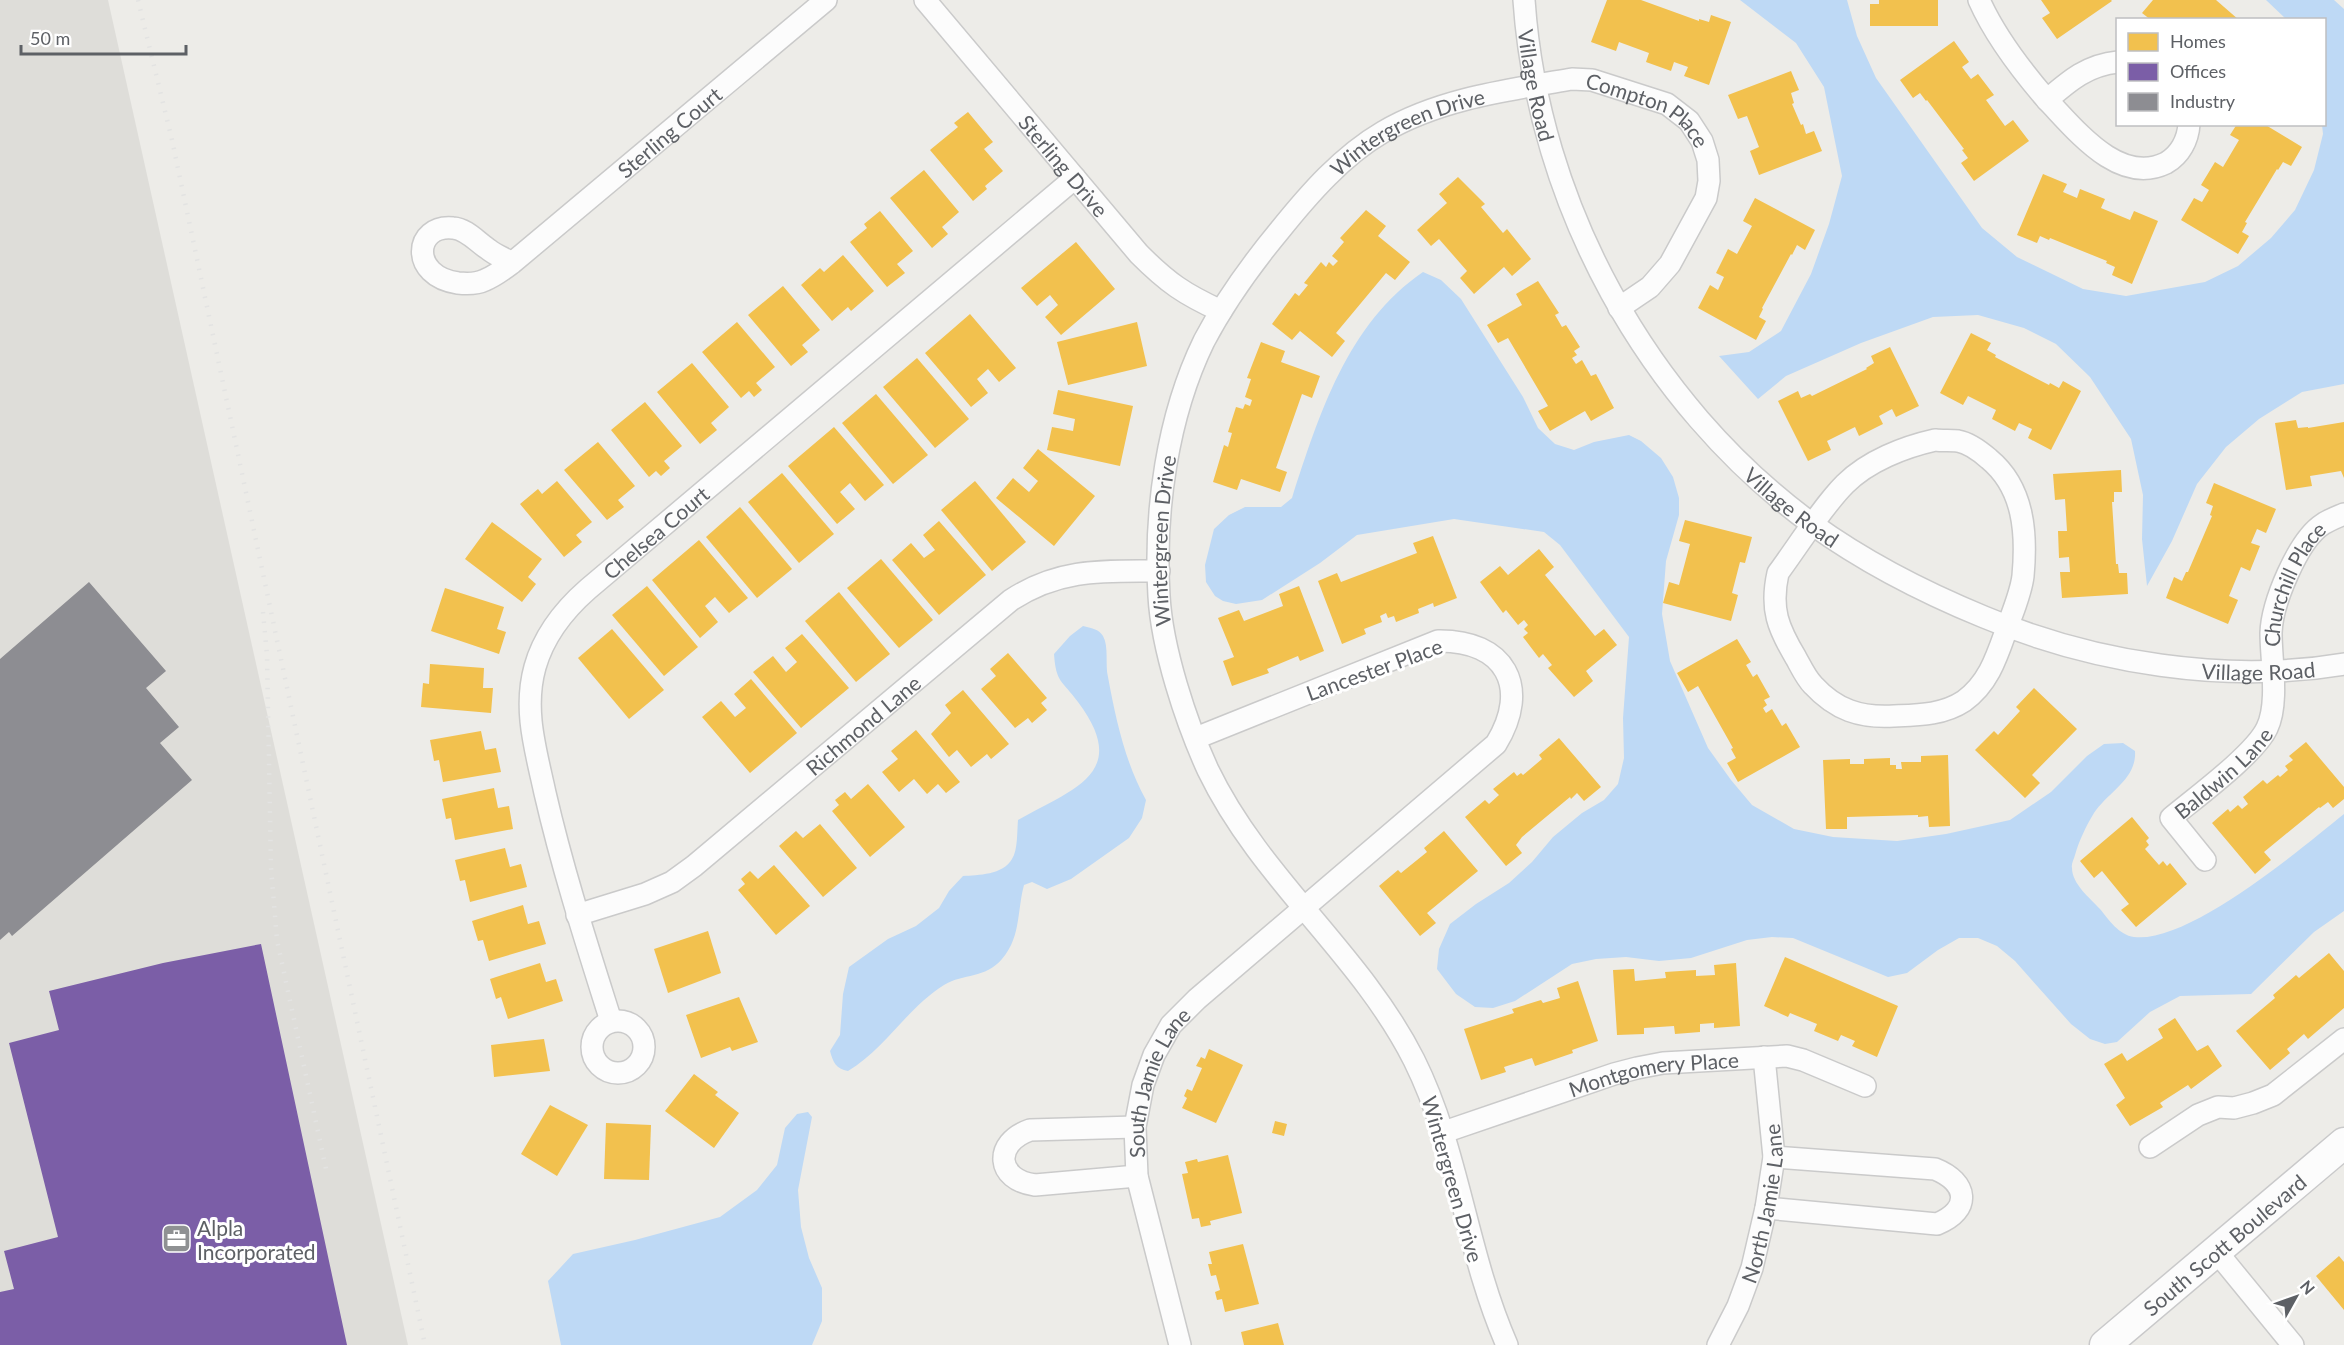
<svg xmlns="http://www.w3.org/2000/svg" width="2344" height="1345" viewBox="0 0 2344 1345" font-family="Lato,sans-serif">
  <rect width="100%" height="100%" fill="#edece8"/>
  <polygon fill="#deddd9" points="0,0 108,0 408,1345 0,1345"/>
  <g fill="#bed9f5">
    <polygon points="1740,0 1847,0 1857,36 1876,78 1982,228 2017,257 2083,289 2126,296 2205,282 2238,266 2271,238 2295,210 2314,170 2323,134 2322,125 2324,124 2324,20 2286,19 2266,0 2334,0 2344,9 2344,384 2302,392 2259,419 2226,447 2197,484 2172,541 2147,586 2142,539 2143,495 2131,439 2090,377 2056,344 2024,328 1978,315 1933,317 1861,343 1786,376 1758,399 1719,356 1749,352 1781,331 1811,274 1829,224 1842,176 1824,87 1796,43"/>
    <path d="M1423 272 1441 280 1461 299 1523 397 1538 428 1555 444 1574 450 1594 442 1629 435 1641 441 1661 458 1673 477 1679 498V515L1666 561 1662 614 1670 661 1708 748 1731 780 1752 805 1794 829 1833 837 1897 841 1946 834 2010 820 2051 792 2087 756 2104 744 2123 743 2135 751C2137 779 2108 792 2094 813 2086 826 2079 841 2075 855 2074 859 2071 864 2072 868 2072 884 2090 898 2100 909 2109 920 2119 935 2134 937 2188 944 2302 848 2344 814V911L2314 932 2251 994 2180 996 2150 1012 2117 1042 2105 1044 2090 1039 2071 1024 2015 961 1997 946 1978 938H1959L1938 950 1907 973 1888 977 1793 938 1772 937 1747 940 1691 958 1659 961 1626 957 1596 959 1572 964 1515 1001 1493 1008 1475 1007 1456 994 1437 969 1439 949 1450 924 1476 904 1509 883 1532 862 1553 837 1582 813 1604 800 1618 784 1624 758 1623 718 1629 637 1560 545 1544 532 1454 519 1357 535 1320 563 1262 600 1236 604 1223 601 1215 596 1206 582 1205 565 1214 529 1229 515 1245 507H1281L1292 498C1319 415 1347 324 1423 272Z"/>
    <path d="M1083 626C1091 628 1099 629 1103 636 1109 646 1105 665 1108 677 1116 720 1125 762 1146 800L1142 818 1129 838 1071 879 1047 889 1032 882 1024 885C1017 911 1021 937 1002 959 985 979 964 973 944 985 907 1008 885 1049 848 1071 836 1069 833 1062 830 1051L840 1035 843 994 849 967 888 939 916 926 939 908 949 891 963 876C978 875 1003 875 1012 859 1018 850 1017 831 1018 820 1072 789 1132 774 1078 702 1062 680 1056 683 1054 654L1070 636Z"/>
    <polygon points="808,1112 812,1117 798,1190 801,1227 809,1258 822,1288 822,1321 812,1345 561,1345 548,1281 573,1254 635,1240 720,1217 757,1190 777,1165 785,1128 797,1114"/>
  </g>
  <g fill="#f2c14e">
    <polygon points="1607,0 1641,0 1699,21 1699,19 1709,22 1711,15 1731,22 1709,85 1684,76 1688,67 1674,62 1671,71 1646,62 1649,53 1619,42 1616,51 1591,42"/>
    <polygon points="1879,0 1938,0 1938,26 1870,26 1870,4 1879,4"/>
    <polygon points="2041,0 2111,0 2112,1 2057,39 2042,18 2050,13"/>
    <polygon points="2153,0 2216,0 2239,20 2151,20 2142,13"/>
    <polygon points="1954,41 1969,62 1962,67 1971,79 1978,74 1994,95 1986,100 2005,126 2013,120 2029,141 1974,181 1961,163 1968,158 1962,150 1964,149 1927,100 1926,101 1920,93 1913,98 1900,80"/>
    <polygon points="1791,71 1799,90 1791,93 1794,103 1792,104 1801,125 1803,124 1806,134 1814,131 1822,151 1759,175 1750,151 1759,147 1747,116 1738,119 1728,95"/>
    <polygon points="968,112 993,142 984,149 1003,171 985,186 987,189 973,201 930,150 958,127 954,123"/>
    <polygon points="2237,124 2264,124 2302,147 2291,166 2283,162 2278,170 2277,169 2245,222 2247,223 2242,232 2249,236 2238,254 2181,220 2194,198 2202,202 2209,190 2201,185 2215,162 2223,167 2239,140 2230,135"/>
    <polygon points="924,170 959,212 942,227 948,234 932,248 890,198"/>
    <polygon points="2043,174 2067,184 2063,192 2077,198 2080,189 2105,199 2101,208 2130,220 2134,211 2158,221 2132,284 2112,275 2115,267 2106,263 2107,261 2050,238 2049,240 2040,236 2037,243 2017,235"/>
    <polygon points="1458,177 1485,204 1481,207 1503,233 1507,229 1531,259 1512,276 1504,267 1474,294 1460,278 1467,271 1439,239 1431,246 1417,230 1447,203 1439,194"/>
    <polygon points="1755,198 1815,230 1805,250 1797,245 1792,255 1791,254 1762,308 1763,309 1759,317 1766,321 1756,340 1698,308 1710,285 1718,290 1724,277 1716,273 1728,249 1737,254 1752,226 1743,221"/>
    <polygon points="1366,210 1386,226 1378,236 1410,262 1395,280 1386,273 1336,333 1345,341 1332,357 1300,331 1292,340 1272,324 1295,293 1299,296 1308,285 1304,283 1321,262 1326,267 1329,262 1333,266 1338,261 1332,256 1344,242 1340,238"/>
    <polygon points="880,211 913,251 897,264 905,273 887,287 850,242 867,228 864,224"/>
    <polygon points="1076,242 1115,289 1061,335 1045,317 1058,305 1050,295 1037,306 1021,288"/>
    <polygon points="843,255 874,291 851,311 848,307 832,321 801,285 820,268 824,272"/>
    <polygon points="1538,281 1559,313 1555,315 1562,327 1566,325 1580,347 1574,351 1577,355 1572,358 1576,364 1582,360 1591,376 1596,374 1614,408 1591,421 1585,411 1550,431 1538,411 1548,406 1508,338 1498,343 1487,325 1522,305 1516,294"/>
    <polygon points="783,286 820,330 802,345 808,352 791,366 748,315"/>
    <polygon points="970,314 1016,368 999,382 988,369 977,379 988,393 971,407 925,353"/>
    <polygon points="737,322 775,367 756,383 762,390 754,397 749,391 741,398 702,352"/>
    <polygon points="1137,322 1147,366 1068,385 1057,342"/>
    <polygon points="1971,333 1991,343 1987,350 1996,355 1995,357 2049,385 2050,383 2059,388 2063,381 2081,391 2051,450 2028,438 2032,429 2019,423 2015,431 1992,419 1996,410 1968,396 1963,405 1940,393"/>
    <polygon points="1261,342 1285,351 1281,362 1320,376 1312,398 1302,394 1276,468 1287,472 1280,492 1241,479 1237,490 1213,482 1224,445 1228,447 1232,433 1228,432 1236,407 1243,409 1245,404 1250,406 1252,400 1245,397 1251,379 1247,378"/>
    <polygon points="1890,347 1919,406 1896,417 1892,409 1879,416 1883,424 1859,436 1855,427 1827,441 1831,450 1808,461 1778,401 1798,391 1801,398 1810,394 1812,396 1867,369 1866,368 1874,363 1871,356"/>
    <polygon points="917,358 969,419 935,448 883,387"/>
    <polygon points="692,363 729,407 711,423 717,430 700,444 657,392"/>
    <polygon points="1058,390 1133,406 1120,466 1047,450 1052,427 1073,431 1075,419 1053,414"/>
    <polygon points="876,394 928,455 893,484 842,423"/>
    <polygon points="645,402 682,446 664,461 670,468 661,476 656,471 649,477 611,430"/>
    <polygon points="2296,420 2298,428 2308,427 2308,428 2344,422 2344,478 2341,471 2310,476 2312,486 2286,490 2275,423"/>
    <polygon points="834,427 884,485 865,501 850,483 840,492 855,509 837,524 788,466"/>
    <polygon points="598,442 635,486 618,500 624,507 607,520 564,470"/>
    <polygon points="1038,449 1095,496 1054,546 996,498 1013,478 1029,492 1038,481 1023,468"/>
    <polygon points="2121,470 2122,492 2114,492 2114,502 2112,502 2116,564 2118,564 2119,573 2127,573 2128,594 2062,598 2060,572 2070,572 2069,557 2059,558 2058,531 2067,531 2065,499 2055,500 2053,474"/>
    <polygon points="782,473 834,534 799,563 748,502"/>
    <polygon points="557,481 592,522 576,535 582,542 564,557 520,504 538,489 542,494"/>
    <polygon points="975,481 1026,542 992,571 941,510"/>
    <polygon points="2214,483 2276,509 2266,533 2257,529 2251,543 2260,546 2250,571 2241,567 2229,596 2238,600 2228,624 2166,598 2174,577 2182,581 2186,572 2188,572 2212,516 2210,515 2213,506 2206,503"/>
    <polygon points="740,507 792,569 757,598 706,537"/>
    <polygon points="1685,520 1752,537 1745,563 1740,562 1732,593 1738,595 1731,621 1663,603 1669,582 1679,585 1690,544 1679,541"/>
    <polygon points="939,521 986,575 939,615 892,560 911,543 924,558 935,550 923,535"/>
    <polygon points="492,522 542,559 528,577 536,584 522,602 465,559"/>
    <polygon points="1433,536 1457,598 1434,607 1433,603 1418,609 1419,613 1396,622 1394,616 1388,618 1386,613 1380,616 1382,622 1364,629 1366,634 1342,644 1318,581 1337,573 1341,582 1417,553 1413,543"/>
    <polygon points="699,540 748,598 729,613 715,597 705,606 718,622 700,638 652,580"/>
    <polygon points="1539,549 1554,567 1545,575 1595,636 1604,629 1617,645 1586,671 1593,681 1574,697 1548,668 1552,665 1543,654 1539,658 1523,637 1528,633 1524,629 1528,625 1524,620 1518,625 1506,610 1503,613 1480,582 1500,566 1508,575"/>
    <polygon points="881,559 933,620 899,648 847,588"/>
    <polygon points="647,586 698,647 664,676 612,615"/>
    <polygon points="1299,586 1324,651 1300,661 1298,656 1267,669 1269,673 1232,686 1223,661 1234,657 1218,618 1239,610 1244,621 1283,606 1279,594"/>
    <polygon points="445,588 504,607 497,629 506,632 499,654 431,631"/>
    <polygon points="839,592 890,654 856,682 805,621"/>
    <polygon points="612,629 664,690 629,719 578,658"/>
    <polygon points="802,634 849,688 801,728 753,672 773,656 786,672 797,662 785,648"/>
    <polygon points="1737,639 1751,662 1746,665 1753,677 1757,674 1770,697 1764,700 1767,705 1763,708 1766,713 1772,709 1782,726 1786,723 1800,747 1738,782 1727,763 1736,758 1731,749 1733,748 1698,686 1688,692 1677,673"/>
    <polygon points="1008,653 1047,698 1041,703 1047,710 1032,723 1028,718 1015,728 981,689 996,676 990,669"/>
    <polygon points="430,664 484,668 483,688 493,688 491,713 421,707 423,683 429,684"/>
    <polygon points="751,679 797,733 750,773 702,717 721,701 735,717 746,708 734,694"/>
    <polygon points="2034,688 2077,729 2032,775 2040,783 2025,798 1975,750 1994,731 1998,735 2020,711 2016,707"/>
    <polygon points="963,690 1009,744 991,759 987,754 971,767 957,750 949,757 931,734 951,713 945,705"/>
    <polygon points="916,730 960,782 946,793 938,784 927,794 914,779 899,792 882,772 898,759 891,751"/>
    <polygon points="481,731 485,750 496,748 501,772 443,782 439,760 434,761 430,740"/>
    <polygon points="1559,738 1601,787 1584,801 1577,793 1571,799 1570,797 1522,837 1516,845 1522,853 1506,866 1465,817 1485,800 1489,804 1499,795 1493,789 1514,772 1517,776 1521,773 1523,775 1542,759 1539,755"/>
    <polygon points="2306,742 2344,787 2344,799 2333,808 2328,802 2320,808 2319,807 2264,852 2271,860 2255,874 2212,823 2228,809 2230,812 2238,805 2242,809 2248,804 2243,797 2263,780 2267,784 2278,775 2280,777 2288,770 2285,766 2293,760 2289,756"/>
    <polygon points="1948,755 1950,826 1929,827 1928,816 1918,817 1918,815 1847,817 1847,829 1826,829 1823,760 1850,759 1850,764 1864,764 1864,759 1890,758 1890,765 1896,765 1896,769 1902,769 1901,762 1921,762 1921,756"/>
    <polygon points="868,784 905,827 870,857 832,811 839,805 835,800 845,792 851,799"/>
    <polygon points="494,788 498,808 509,806 513,829 455,840 451,818 446,819 442,799"/>
    <polygon points="2132,817 2149,838 2146,841 2149,845 2145,849 2159,865 2163,861 2167,866 2170,863 2187,884 2136,927 2121,910 2129,904 2102,871 2094,878 2080,861"/>
    <polygon points="820,824 857,868 823,897 779,846 796,831 803,838"/>
    <polygon points="1444,831 1478,871 1427,913 1436,923 1420,936 1379,886 1398,870 1401,873 1427,852 1424,848"/>
    <polygon points="505,848 510,867 521,864 527,887 470,902 465,880 460,881 455,860"/>
    <polygon points="774,865 810,906 776,935 738,890 745,884 741,879 750,871 758,879"/>
    <polygon points="523,905 528,924 539,921 546,944 489,961 483,940 478,941 472,921"/>
    <polygon points="708,931 721,973 668,993 654,949"/>
    <polygon points="2329,953 2344,971 2344,1008 2308,1039 2304,1034 2287,1049 2290,1053 2270,1070 2236,1031 2275,998 2273,995 2296,975 2299,978"/>
    <polygon points="1785,957 1898,1006 1877,1057 1852,1046 1855,1041 1841,1035 1838,1041 1814,1031 1817,1024 1790,1013 1788,1017 1764,1006"/>
    <polygon points="540,963 546,982 556,979 563,1001 508,1019 501,997 496,999 490,979"/>
    <polygon points="1736,963 1740,1026 1714,1028 1714,1023 1700,1024 1700,1032 1675,1034 1674,1026 1644,1028 1644,1034 1617,1035 1613,970 1634,969 1635,981 1666,978 1665,972 1696,970 1696,976 1715,975 1714,965"/>
    <polygon points="1578,981 1598,1041 1572,1050 1573,1053 1535,1066 1532,1058 1504,1067 1506,1072 1481,1080 1464,1029 1514,1013 1512,1009 1541,1000 1543,1003 1560,998 1557,988"/>
    <polygon points="739,997 758,1042 732,1051 730,1047 701,1058 686,1015"/>
    <polygon points="2175,1018 2197,1051 2208,1045 2222,1066 2191,1089 2188,1085 2160,1103 2163,1107 2130,1126 2116,1105 2125,1098 2104,1064 2122,1053 2127,1061 2163,1038 2158,1029"/>
    <polygon points="544,1039 550,1071 494,1077 491,1045"/>
    <polygon points="1209,1049 1243,1065 1216,1123 1182,1108 1187,1098 1184,1096 1187,1089 1192,1091 1202,1068 1196,1066 1201,1057 1205,1059"/>
    <polygon points="694,1074 718,1092 715,1095 739,1113 714,1148 665,1111"/>
    <polygon points="550,1105 588,1125 557,1176 521,1154"/>
    <polygon points="1275,1121 1287,1124 1284,1136 1272,1133"/>
    <polygon points="606,1123 651,1125 649,1180 604,1179"/>
    <polygon points="1228,1155 1242,1213 1210,1221 1211,1225 1201,1227 1199,1218 1192,1219 1182,1174 1188,1173 1185,1162 1197,1159 1198,1162"/>
    <polygon points="1243,1244 1259,1304 1225,1312 1222,1299 1217,1300 1215,1292 1220,1290 1216,1275 1211,1276 1208,1264 1212,1264 1209,1252"/>
    <polygon points="2339,1256 2344,1262 2344,1310 2316,1276"/>
    <polygon points="1278,1323 1284,1345 1244,1345 1241,1332"/>
  </g>
  <polygon fill="#7b5ea7" points="261,944 347,1345 0,1345 0,1292 14,1289 4,1251 58,1237 9,1043 59,1030 49,991 163,963"/>
  <polygon fill="#8d8d92" points="89,582 166,671 146,688 179,727 160,743 192,780 12,936 9,932 0,940 0,659"/>
  <g fill="none" stroke-linecap="round" stroke-linejoin="round">
    <defs>
      <g id="minor">
        <path id="s1" d="M925 0 1139 254C1168 283 1184 294 1221 311"/>
        <path id="s2" d="M1524 0C1538 204 1647 403 1812 524 1866 563 1923 592 1984 617 2094 663 2226 684 2344 664"/>
        <path d="M1979 0C1995 36 2021 70 2047 100"/>
        <path d="M2118 62C2087 65 2069 81 2047 100 2076 130 2119 186 2166 163 2180 155 2188 140 2189 124"/>
        <path id="s3" d="M512 263C504 258 495 255 488 249 477 242 467 229 453 228 414 224 409 276 458 283 467 284 477 284 485 280 495 276 504 269 512 263L826 0"/>
        <path d="M1935 440C1943 441 1951 440 1958 441 1969 443 1981 452 1989 459 2024 488 2027 533 2023 576 2021 593 2013 611 2007 628 1997 656 1989 683 1964 701 1943 715 1918 715 1894 716 1860 718 1836 710 1813 685 1806 678 1801 667 1796 658 1778 628 1770 609 1778 573 1798 546 1822 507 1845 484 1868 461 1904 447 1935 440Z"/>
        <path id="s4" d="M2205 860 2171 818C2195 798 2255 754 2267 728 2279 703 2271 660 2271 633 2272 603 2298 540 2323 524 2329 520 2337 517 2344 514"/>
        <path id="s5" d="M577 915 645 894 672 882 694 866 1011 600C1060 568 1104 571 1159 571"/>
        <circle cx="618" cy="1047" r="26"/>
        <path id="s6" d="M611 1021C587 945 563 871 545 793 536 751 523 710 535 667 544 635 564 610 588 589L1075 178"/>
        <path d="M1135 1127 1030 1130C993 1143 996 1180 1035 1185L1137 1176"/>
        <path id="s7" d="M1444 1132 1614 1074 1637 1068 1663 1063 1787 1056 1803 1060 1865 1086"/>
        <polyline points="2150,1147 2198,1115 2218,1107 2234,1108 2253,1103 2273,1095 2344,1039"/>
        <path d="M1766 1208 1937 1224C1972 1210 1968 1182 1935 1169L1774 1157"/>
        <polyline points="2216,1251 2293,1345"/>
        <path id="s8" d="M1180 1345 1137 1176 1135 1127 1143 1085 1154 1055 1171 1025 1197 999 1496 744C1531 687 1505 640 1438 641L1196 738"/>
        <path id="s9" d="M1507 1345C1466 1252 1459 1150 1414 1060 1360 953 1261 880 1208 770 1186 722 1162 649 1159 596 1154 512 1167 417 1204 341 1225 301 1251 265 1280 230 1309 194 1342 156 1383 132 1439 99 1507 90 1572 79L1592 80 1667 104 1689 121 1702 141 1708 160 1709 181 1706 198 1670 264 1650 287 1619 308"/>
        <path id="s10" d="M1718 1345 1738 1306 1752 1268 1766 1208 1774 1157 1764 1057"/>
      </g>
      <g id="secondary">
        <path id="s11" d="M2105 1345 2344 1143"/>
      </g>
    </defs>
    <use href="#minor" stroke="#cacaca" stroke-width="24"/>
    <use href="#secondary" stroke="#c9c9ca" stroke-width="33"/>
    <use href="#minor" stroke="#fcfcfc" stroke-width="21"/>
    <use href="#secondary" stroke="#fcfcfc" stroke-width="30"/>
    <g stroke="#e3e3e2" stroke-width="4.5" stroke-dasharray="1.5 8" stroke-linecap="butt">
      <polyline points="138,0 172,140 425,1345"/>
      <polyline points="263,612 267,655 271,868 277,940 326,1169"/>
    </g>
  </g>
  <defs>
    <symbol id="office-square" viewBox="-11 -11 22 22"><rect x="-9" y="-9" width="18" height="18" rx="4" fill="#8f9193" stroke="#fff"/><path d="M-6-3h4V-5.5h4V-3h4V5H-6ZM-1-4.5V-3h2v-1.5ZM-6 0V1H6V0Z" fill="#fff"/></symbol>
  </defs>
  <g fill-rule="evenodd">
    <use href="#office-square" x="160" y="1222" width="33" height="33"/>
  </g>
  <g text-anchor="middle" dominant-baseline="central" stroke-width="6" stroke-linejoin="round" paint-order="stroke">
    <g font-size="21" fill="#5d6065" stroke="#fff">
      <text stroke="none"><textPath href="#s2" startOffset="86">Village Road</textPath></text>
      <text stroke="none"><textPath href="#s9" startOffset="1660">Compton Place</textPath></text>
      <text stroke="none"><textPath href="#s3" startOffset="429">Sterling Court</textPath></text>
      <text stroke="none"><textPath href="#s9" startOffset="1400">Wintergreen Drive</textPath></text>
      <text stroke="none"><textPath href="#s1" startOffset="216">Sterling Drive</textPath></text>
      <text stroke="none"><textPath href="#s2" startOffset="590">Village Road</textPath></text>
      <text stroke="none"><textPath href="#s6" startOffset="549">Chelsea Court</textPath></text>
      <text stroke="none"><textPath href="#s9" startOffset="894">Wintergreen Drive</textPath></text>
      <text stroke="none"><textPath href="#s4" startOffset="336">Churchill Place</textPath></text>
      <text stroke="none"><textPath href="#s2" startOffset="1094">Village Road</textPath></text>
      <text transform="translate(1374 669) rotate(-20)">Lancester Place</text>
      <text stroke="none"><textPath href="#s5" startOffset="348">Richmond Lane</textPath></text>
      <text stroke="none"><textPath href="#s4" startOffset="123">Baldwin Lane</textPath></text>
      <text stroke="none"><textPath href="#s7" startOffset="219">Montgomery Place</textPath></text>
      <text stroke="none"><textPath href="#s8" startOffset="273">South Jamie Lane</textPath></text>
      <text transform="translate(1453 1179) rotate(74)">Wintergreen Drive</text>
      <text stroke="none"><textPath href="#s10" startOffset="150">North Jamie Lane</textPath></text>
      <text stroke="none"><textPath href="#s11" startOffset="156">South Scott Boulevard</textPath></text>
    </g>
    <g font-size="21" fill="#5d6065" stroke="#fff" text-anchor="start">
      <text x="197" y="1227">Alpla<tspan x="197" dy="24">Incorporated</tspan></text>
    </g>
  </g>
  <rect x="2116" y="18" width="210" height="108" fill="#ffffff" stroke="#bebfc1" stroke-width="1.5"/>
  <rect x="2128" y="33" width="30" height="18" fill="#f2c14e" stroke="#bebfc1" stroke-width="1.5"/>
  <text x="2170" y="48" font-size="18" fill="#5d6065">Homes</text>
  <rect x="2128" y="63" width="30" height="18" fill="#7b5ea7" stroke="#bebfc1" stroke-width="1.5"/>
  <text x="2170" y="78" font-size="18" fill="#5d6065">Offices</text>
  <rect x="2128" y="93" width="30" height="18" fill="#8d8d92" stroke="#bebfc1" stroke-width="1.5"/>
  <text x="2170" y="108" font-size="18" fill="#5d6065">Industry</text>
  <g transform="translate(2296 1297) rotate(50)" stroke="#ffffff" stroke-width="4.5" paint-order="stroke">
  <path d="M0-4.5L10 22L0 15L-10 22Z" fill="#5d6065"/>
  <text y="-9" font-size="16" font-weight="bold" text-anchor="middle" fill="#5d6065">N</text>
  </g>
  <path d="M21 45v9h165v-9" fill="none" stroke="#5d6065" stroke-width="3"/>
  <text x="30" y="45" font-size="18" fill="#5d6065" stroke="#ffffff" stroke-width="4.5" paint-order="stroke">50 m</text>
</svg>
